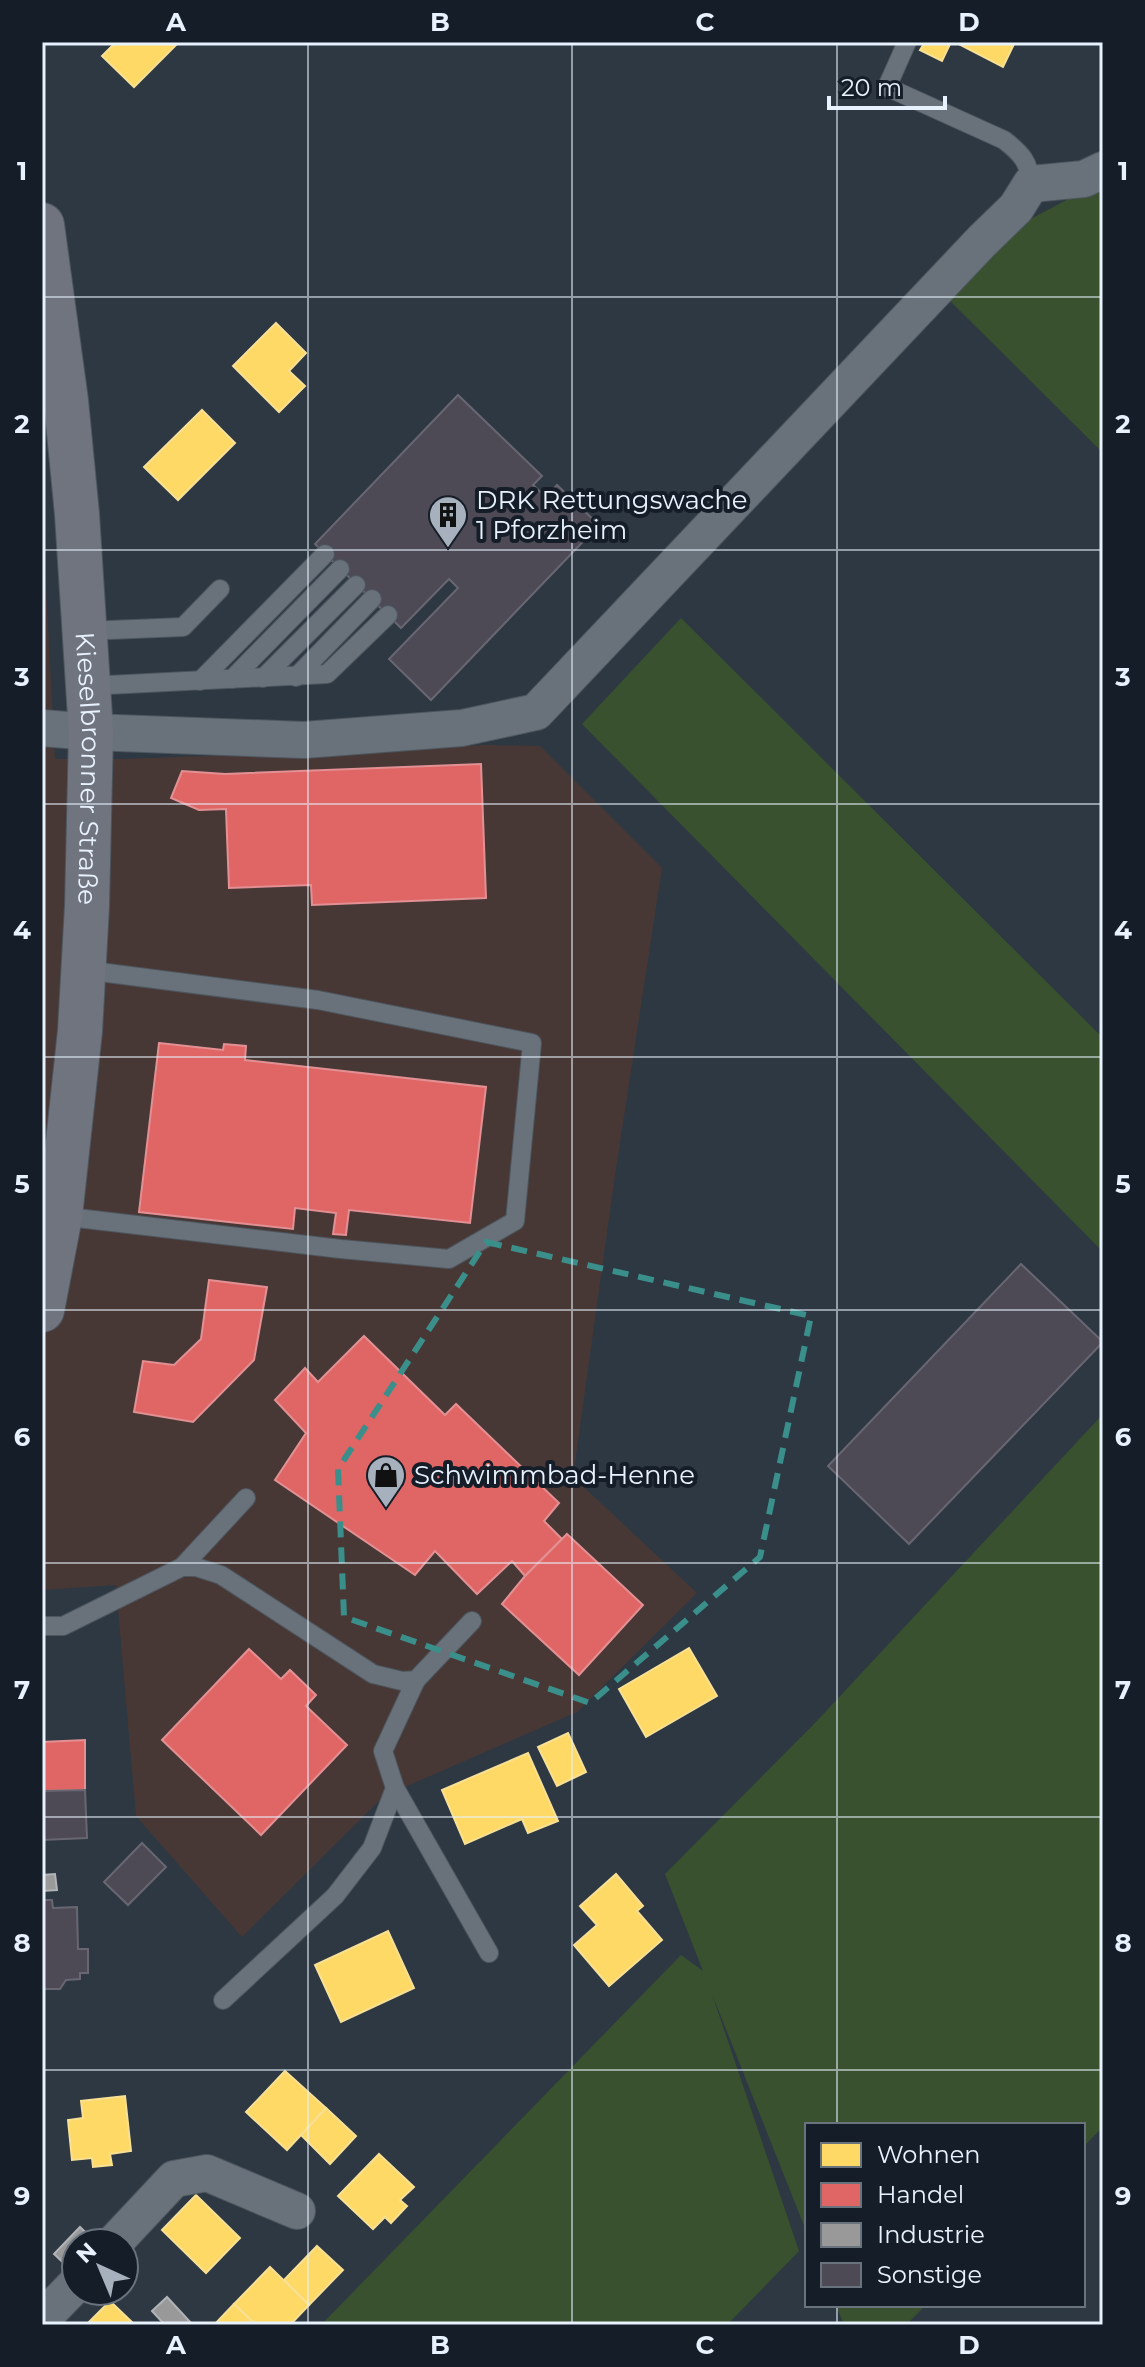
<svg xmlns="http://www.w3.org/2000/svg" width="1145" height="2367" viewBox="0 0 1145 2367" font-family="Montserrat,sans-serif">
  <rect width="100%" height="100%" fill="#2d3843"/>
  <polygon fill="#483835" points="42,512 55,759 122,759 489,745 540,746 662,868 615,1175 573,1477 697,1593 577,1712 384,1796 242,1937 136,1816 116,1585 42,1590"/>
  <g fill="#39512e">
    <polygon points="1103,181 1103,453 945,296 1011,229"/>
    <polygon points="681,618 1103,1038 1103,1252 582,724"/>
    <polygon points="1103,1414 1103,2127 1083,2147 1083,2125 807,2125 807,2233 712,1994 799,2251 727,2325 321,2325 681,1955 703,1971 665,1874 814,1724"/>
    <polygon points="836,2305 926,2305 906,2325 844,2325"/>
  </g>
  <g fill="#ffd966" stroke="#f8e094" stroke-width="2">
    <polygon points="116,42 179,42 134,87 102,56"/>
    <polygon points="925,42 951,42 942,61 920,50"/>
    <polygon points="955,42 1015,42 1003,67"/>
    <polygon points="276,323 306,353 289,371 305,386 279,412 233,366"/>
    <polygon points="202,410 235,443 178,500 144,467"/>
    <polygon points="689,1648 717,1696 646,1737 619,1689"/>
    <polygon points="568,1733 586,1772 557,1786 538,1747"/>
    <polygon points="528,1753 558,1821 528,1833 522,1819 465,1844 442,1790"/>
    <polygon points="616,1874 643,1906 637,1911 662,1940 609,1986 574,1945 597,1925 580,1906"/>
    <polygon points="388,1931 414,1988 341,2022 315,1965"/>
    <polygon points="285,2071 326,2108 287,2150 246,2112"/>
    <polygon points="125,2096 131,2151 110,2154 112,2165 93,2167 92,2158 72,2160 68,2120 83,2118 81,2101"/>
    <polygon points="326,2108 356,2136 330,2164 301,2135"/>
    <polygon points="379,2154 414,2187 400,2200 407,2206 391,2223 385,2217 373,2229 338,2196"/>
    <polygon points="196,2195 240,2238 206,2273 162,2230"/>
    <polygon points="317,2246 343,2270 309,2305 284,2280"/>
    <polygon points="270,2267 309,2305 290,2325 256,2325 234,2304"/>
    <polygon points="110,2301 135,2325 86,2325"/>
    <polygon points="234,2304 256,2325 214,2325"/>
  </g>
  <g fill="#e06666" stroke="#e29094" stroke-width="2">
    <polygon points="481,764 486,898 312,905 311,885 229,888 226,809 199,810 171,798 182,771 225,774"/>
    <polygon points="159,1043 223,1050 224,1044 246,1046 245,1060 486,1087 470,1223 349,1210 346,1235 333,1234 336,1213 295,1208 293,1229 139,1212"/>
    <polygon points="209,1280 267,1287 254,1360 193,1422 134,1412 143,1361 174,1365 201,1339"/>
    <polygon points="364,1336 445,1415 456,1404 559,1503 544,1521 562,1539 525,1576 512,1561 477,1594 435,1551 415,1575 275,1480 306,1433 275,1400 305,1368 318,1382"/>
    <polygon points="567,1534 643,1605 579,1675 502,1604 525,1576"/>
    <polygon points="249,1649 281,1679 290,1670 316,1695 306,1706 347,1745 261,1835 162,1740"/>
    <polygon points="85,1740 85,1790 42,1791 42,1742"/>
  </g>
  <g fill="#999" stroke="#b1b4b7" stroke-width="2">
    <polygon points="55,1874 57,1890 42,1891 42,1875"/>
    <polygon points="80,2227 96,2242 76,2243 76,2262 70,2269 54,2254"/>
    <polygon points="167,2297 192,2324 191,2325 165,2325 152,2311"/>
  </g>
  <g fill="#4d4a56" stroke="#686771" stroke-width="2">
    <polygon points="458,395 542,476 533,485 546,497 557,485 599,525 431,700 389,659 458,588 449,579 401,628 315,544"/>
    <polygon points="1021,1264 1103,1342 909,1544 828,1466"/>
    <polygon points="85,1790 87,1838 42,1840 42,1791"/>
    <polygon points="142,1843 166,1867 128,1905 104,1882"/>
    <polygon points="42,1900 52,1900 53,1908 77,1907 78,1949 88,1949 88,1973 80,1973 80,1979 66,1980 60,1989 42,1989"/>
  </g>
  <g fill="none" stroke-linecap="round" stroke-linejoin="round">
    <defs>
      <g id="lane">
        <path d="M907 42 887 87 1004 140C1022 154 1029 162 1031 184"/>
        <polyline points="85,631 183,627 220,589"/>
        <polyline points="296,677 372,599"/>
        <polyline points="263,678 356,585"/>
        <polyline points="232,679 340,569"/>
        <polyline points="200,681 325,554"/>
        <polyline points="88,686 327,674 388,615"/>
        <polyline points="60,1216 341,1249 449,1259 515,1221 532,1043 318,1000 84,970"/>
        <polyline points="182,1567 246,1498"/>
        <polyline points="42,1626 63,1626 182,1567 196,1567 221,1575 373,1674 402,1681 416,1680 472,1621"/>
        <polyline points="395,1788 489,1953"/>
        <polyline points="223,2000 335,1896 372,1848 395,1788 383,1751 416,1680"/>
      </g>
      <g id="street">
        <polyline points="42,728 91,732 304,740 462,728 536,712 982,241 1016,208 1031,184 1084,179 1103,170"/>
        <polyline points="114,2243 174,2179 207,2173 297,2211"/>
        <polyline points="42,2319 76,2284"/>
      </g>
      <g id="secondary">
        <path id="s1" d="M42 225 66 401 77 514 91 732 87 906 80 1031 60 1216 42 1310"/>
      </g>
    </defs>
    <use href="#lane" stroke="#4d565f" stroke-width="20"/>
    <use href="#street" stroke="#4d565f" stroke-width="38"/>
    <use href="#secondary" stroke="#4d565f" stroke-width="46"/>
    <use href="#lane" stroke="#69727a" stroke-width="18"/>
    <use href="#street" stroke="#69727a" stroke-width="36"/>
    <use href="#secondary" stroke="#70747e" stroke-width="44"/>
  </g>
  <path fill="none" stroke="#3a8f8b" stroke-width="6" stroke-dasharray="16 10" stroke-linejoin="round" d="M486 1242 811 1316 760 1557 590 1703 344 1617 338 1469Z"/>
  <path fill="none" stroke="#e8f2fe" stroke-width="2" stroke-opacity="0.55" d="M308 42V2325M572 42V2325M837 42V2125M42 297H1103M42 550H1103M42 804H1103M42 1057H1103M42 1310H1103M42 1563H1103M42 1817H1103M42 2070H1103M837 2305V2325"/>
  <defs>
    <symbol id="building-pin" viewBox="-11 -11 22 30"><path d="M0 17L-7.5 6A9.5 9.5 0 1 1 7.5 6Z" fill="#a7b1bd" stroke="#151e28"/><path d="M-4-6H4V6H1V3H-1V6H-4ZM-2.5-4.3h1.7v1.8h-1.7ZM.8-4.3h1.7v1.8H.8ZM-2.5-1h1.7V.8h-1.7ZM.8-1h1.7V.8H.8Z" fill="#111"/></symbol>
    <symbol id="shop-pin" viewBox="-11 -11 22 30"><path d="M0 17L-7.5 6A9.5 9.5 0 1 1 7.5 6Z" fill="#a7b1bd" stroke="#151e28"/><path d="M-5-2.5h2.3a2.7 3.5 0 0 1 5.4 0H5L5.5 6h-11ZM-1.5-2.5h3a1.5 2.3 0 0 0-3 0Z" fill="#111"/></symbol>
  </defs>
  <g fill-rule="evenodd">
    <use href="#building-pin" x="426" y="493" width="44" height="60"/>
    <use href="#shop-pin" x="364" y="1453" width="44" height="60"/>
  </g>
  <g text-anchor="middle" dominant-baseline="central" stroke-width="8" stroke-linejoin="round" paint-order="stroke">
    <g font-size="26" fill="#e8f2fe" stroke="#151e28" text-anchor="start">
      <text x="476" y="500">DRK Rettungswache<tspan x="476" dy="30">1 Pforzheim</tspan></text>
      <text x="414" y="1475">Schwimmbad-Henne</text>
    </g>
    <g font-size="26" fill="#e8f2fe" stroke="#151e28">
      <text stroke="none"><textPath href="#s1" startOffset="546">Kieselbronner Straße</textPath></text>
    </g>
  </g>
  <rect width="1145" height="2367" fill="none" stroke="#151e28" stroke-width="88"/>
  <rect x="805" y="2123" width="280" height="184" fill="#151e28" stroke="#69737e" stroke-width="2"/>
  <rect x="821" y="2143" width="40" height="24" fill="#ffd966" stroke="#69737e" stroke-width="2"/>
  <text x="877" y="2163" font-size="24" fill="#e8f2fe">Wohnen</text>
  <rect x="821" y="2183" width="40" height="24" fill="#e06666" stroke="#69737e" stroke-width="2"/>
  <text x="877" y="2203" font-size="24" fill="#e8f2fe">Handel</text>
  <rect x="821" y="2223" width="40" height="24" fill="#999999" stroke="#69737e" stroke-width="2"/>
  <text x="877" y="2243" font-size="24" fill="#e8f2fe">Industrie</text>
  <rect x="821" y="2263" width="40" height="24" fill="#4d4a56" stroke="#69737e" stroke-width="2"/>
  <text x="877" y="2283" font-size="24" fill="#e8f2fe">Sonstige</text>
  <g transform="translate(100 2267) rotate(316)"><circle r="38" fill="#151e28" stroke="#69737e" stroke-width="2"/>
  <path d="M0-6L14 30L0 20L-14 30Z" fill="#a7b1bd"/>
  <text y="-12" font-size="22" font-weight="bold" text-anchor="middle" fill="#e8f2fe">N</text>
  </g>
  <path d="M829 96v12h116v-12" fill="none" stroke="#e8f2fe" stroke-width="4"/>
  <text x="841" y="96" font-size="24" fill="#e8f2fe" stroke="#151e28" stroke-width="6" paint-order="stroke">20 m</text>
  <rect x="44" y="44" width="1057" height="2279" fill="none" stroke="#e8f2fe" stroke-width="3"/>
  <g font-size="26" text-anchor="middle" font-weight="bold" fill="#e8f2fe">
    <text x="176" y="31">A</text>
    <text x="440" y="31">B</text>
    <text x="705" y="31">C</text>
    <text x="969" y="31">D</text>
    <text x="22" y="180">1</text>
    <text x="1123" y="180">1</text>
    <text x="22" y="433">2</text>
    <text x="1123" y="433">2</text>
    <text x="22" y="686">3</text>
    <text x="1123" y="686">3</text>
    <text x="22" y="939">4</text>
    <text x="1123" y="939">4</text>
    <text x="22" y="1193">5</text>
    <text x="1123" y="1193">5</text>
    <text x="22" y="1446">6</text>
    <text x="1123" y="1446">6</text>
    <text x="22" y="1699">7</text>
    <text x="1123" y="1699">7</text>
    <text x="22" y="1952">8</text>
    <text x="1123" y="1952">8</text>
    <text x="22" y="2205">9</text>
    <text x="1123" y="2205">9</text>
    <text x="176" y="2354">A</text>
    <text x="440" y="2354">B</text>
    <text x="705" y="2354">C</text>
    <text x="969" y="2354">D</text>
  </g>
</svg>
